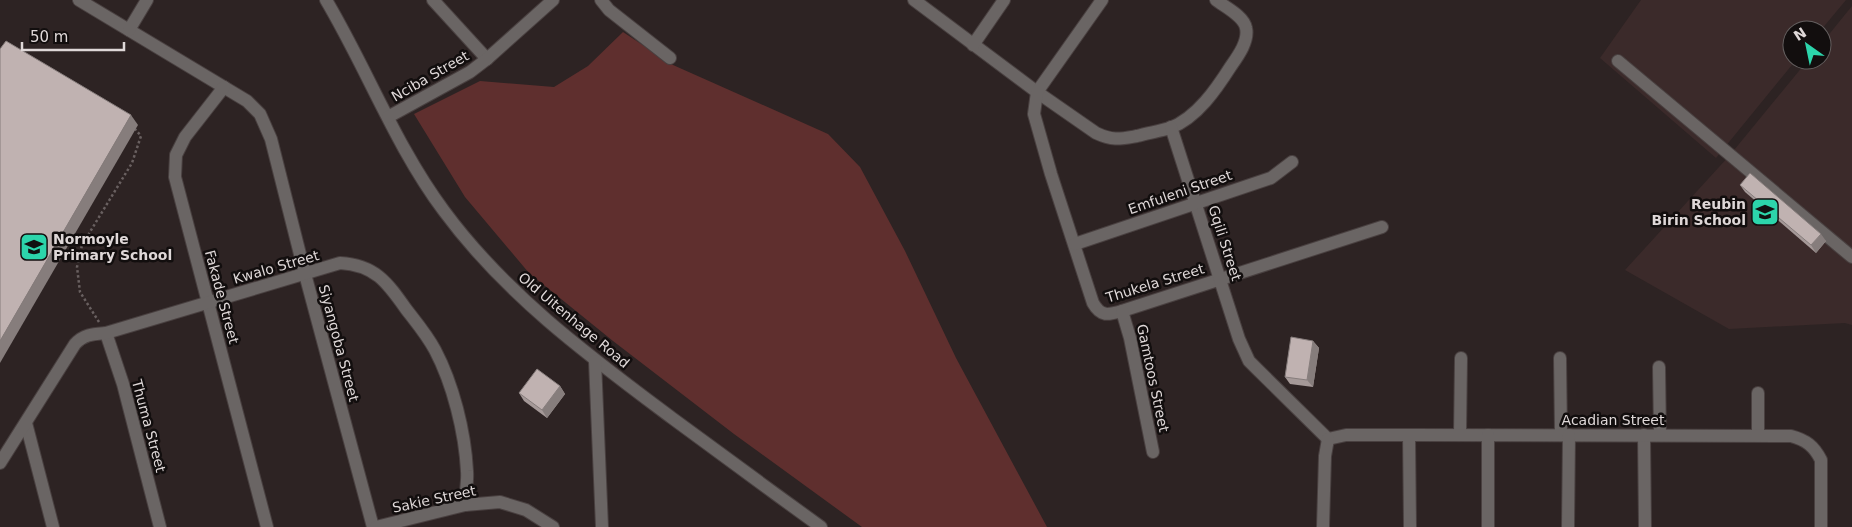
<svg xmlns="http://www.w3.org/2000/svg" width="1852" height="527" viewBox="0 0 1852 527" font-family="'DejaVu Sans',sans-serif">
  <rect width="100%" height="100%" fill="#2d2323"/>
  <g fill="#3b2a2a">
    <polygon points="1641,0 1846,0 1821,30 1792,30 1792,60 1796,60 1716,158 1600,58"/>
    <polygon points="1852,6 1852,325 1845,323 1729,329 1625,270 1730,155 1808,60 1822,60 1822,43"/>
  </g>
  <polygon fill="#5f2f2e" points="623,32 673,65 828,134 860,167 905,251 956,358 1047,527 862,527 734,434 613,341 529,273 465,197 414,114 480,81 554,87 588,66"/>
  <g fill="none" stroke-linecap="round" stroke-linejoin="round">
    <defs>
      <g id="minor">
        <polyline points="79,0 247,101 260,114 271,139 305,274 373,527"/>
        <path d="M326 0C367 69 396 147 444 211 506 295 589 356 672 418 721 454 771 491 821 527"/>
        <polyline points="433,0 487,59"/>
        <polyline points="601,0 609,10 670,58"/>
        <path d="M914 0 1037 92 1096 133C1113 141 1120 139 1137 136 1148 133 1160 131 1170 128 1197 118 1217 88 1231 66 1238 56 1249 41 1246 28 1244 16 1225 7 1216 0"/>
        <path d="M1102 0 1037 92 1034 114 1051 174 1093 303C1101 317 1108 315 1122 311L1382 227"/>
        <polyline points="129,30 147,0"/>
        <polyline points="973,45 1004,0"/>
        <polyline points="1618,61 1852,257"/>
        <polyline points="224,87 185,137 176,155 175,177 267,527"/>
        <polyline points="388,117 470,72 487,59 553,0"/>
        <polyline points="1171,127 1239,339 1249,361 1257,369 1328,439"/>
        <polyline points="1075,244 1271,178 1292,162"/>
        <polyline points="1122,311 1130,338 1153,452"/>
        <polyline points="106,333 123,384 160,527"/>
        <polyline points="1560,358 1561,435"/>
        <polyline points="595,361 602,527"/>
        <polyline points="1659,367 1660,435"/>
        <polyline points="1758,393 1758,435"/>
        <polyline points="26,423 53,527"/>
        <polyline points="1409,435 1410,527"/>
        <polyline points="1460,435 1461,358"/>
        <polyline points="1644,435 1645,527"/>
        <path d="M1328 439 1346 435H1409L1791 436C1806 440 1814 446 1821 460V527"/>
        <path d="M0 463 75 344C84 334 94 334 106 333L340 263C375 265 387 282 406 309 416 322 427 335 435 350 453 384 465 432 467 471 468 482 465 494 465 505"/>
        <polyline points="376,527 465,505 500,502 526,510 553,527"/>
        <polyline points="1323,527 1325,456 1328,439"/>
        <polyline points="1488,527 1488,435"/>
        <polyline points="1568,527 1569,435"/>
      </g>
    </defs>
    <use href="#minor" stroke="#494040" stroke-width="14"/>
    <polyline stroke="#696060" stroke-width="2.5" stroke-dasharray="2.5 2.5" stroke-linecap="butt" points="99,322 80,292 77,267 82,245 132,163 141,136 135,129"/>
    <use href="#minor" stroke="#6a6564" stroke-width="12"/>
  </g>
  <g fill="#a59998">
    <polygon points="1740,185 1826,241 1816,253 1745,192"/>
    <polygon points="1313,341 1319,348 1313,387 1290,384 1285,377"/>
    <polygon points="560,386 565,394 547,418 524,401 519,393"/>
  </g>
  <g fill="#867d7c">
    <polygon points="131,115 138,125 0,363 0,341"/>
    <polygon points="1821,234 1826,241 1816,253 1811,245"/>
    <polygon points="1313,341 1319,348 1313,387 1307,380"/>
    <polygon points="560,386 565,394 547,418 542,410"/>
  </g>
  <g fill="#c0b2b1" stroke="#867d7c">
    <polygon points="6,41 131,115 0,341 0,49"/>
    <polygon points="1750,173 1821,234 1811,245 1740,185"/>
    <polygon points="1291,337 1313,341 1307,380 1285,377"/>
    <polygon points="537,369 560,386 542,410 519,393"/>
  </g>
  <defs>
    <symbol id="school-square" viewBox="-11 -11 22 22"><rect x="-9" y="-9" width="18" height="18" rx="4" fill="#2cd5ab" stroke="#120e0e"/><path d="M0-5L7-2L0 1L-7-2ZM-4 1L0 2.5L4 1V4Q0 6-4 4Z" fill="#111"/></symbol>
  </defs>
  <g fill-rule="evenodd">
    <use href="#school-square" x="1749" y="196" width="32" height="32"/>
    <use href="#school-square" x="18" y="231" width="32" height="32"/>
  </g>
  <g text-anchor="middle" dominant-baseline="central" stroke-width="5" stroke-linejoin="round" paint-order="stroke">
    <g font-size="14" fill="#dfd8d8" stroke="#120e0e">
      <text transform="translate(430 76) rotate(-30)">Nciba Street</text>
      <text transform="translate(1180 192) rotate(-19)">Emfuleni Street</text>
      <text transform="translate(1225 243) rotate(72)">Gqili Street</text>
      <text transform="translate(276 267) rotate(-16)">Kwalo Street</text>
      <text transform="translate(1155 283) rotate(-17)">Thukela Street</text>
      <text transform="translate(222 297) rotate(75)">Fakade Street</text>
      <text transform="translate(574 320) rotate(40)">Old Uitenhage Road</text>
      <text transform="translate(339 343) rotate(75)">Siyangoba Street</text>
      <text transform="translate(1153 378) rotate(78)">Gamtoos Street</text>
      <text x="1613" y="420">Acadian Street</text>
      <text transform="translate(149 426) rotate(75)">Thuma Street</text>
      <text transform="translate(434 499) rotate(-12)">Sakie Street</text>
    </g>
    <g font-size="14" font-weight="bold" fill="#dfd8d8" stroke="#120e0e" text-anchor="end">
      <text x="1746" y="204">Reubin<tspan x="1746" dy="16">Birin School</tspan></text>
      <text x="53" y="239" text-anchor="start">Normoyle<tspan x="53" dy="16">Primary School</tspan></text>
    </g>
  </g>
  <g transform="translate(1807 45) rotate(327)"><circle r="24" fill="#120e0e" stroke="#645f5f"/>
  <path d="M0-4L9 19L0 12L-9 19Z" fill="#2cd5ab"/>
  <text y="-8" font-size="14" font-weight="bold" text-anchor="middle" fill="#dfd8d8">N</text>
  </g>
  <path d="M22 42v8h102v-8" fill="none" stroke="#dfd8d8" stroke-width="2.5"/>
  <text x="30" y="42" font-size="15" fill="#dfd8d8" stroke="#120e0e" stroke-width="4" paint-order="stroke">50 m</text>
</svg>
